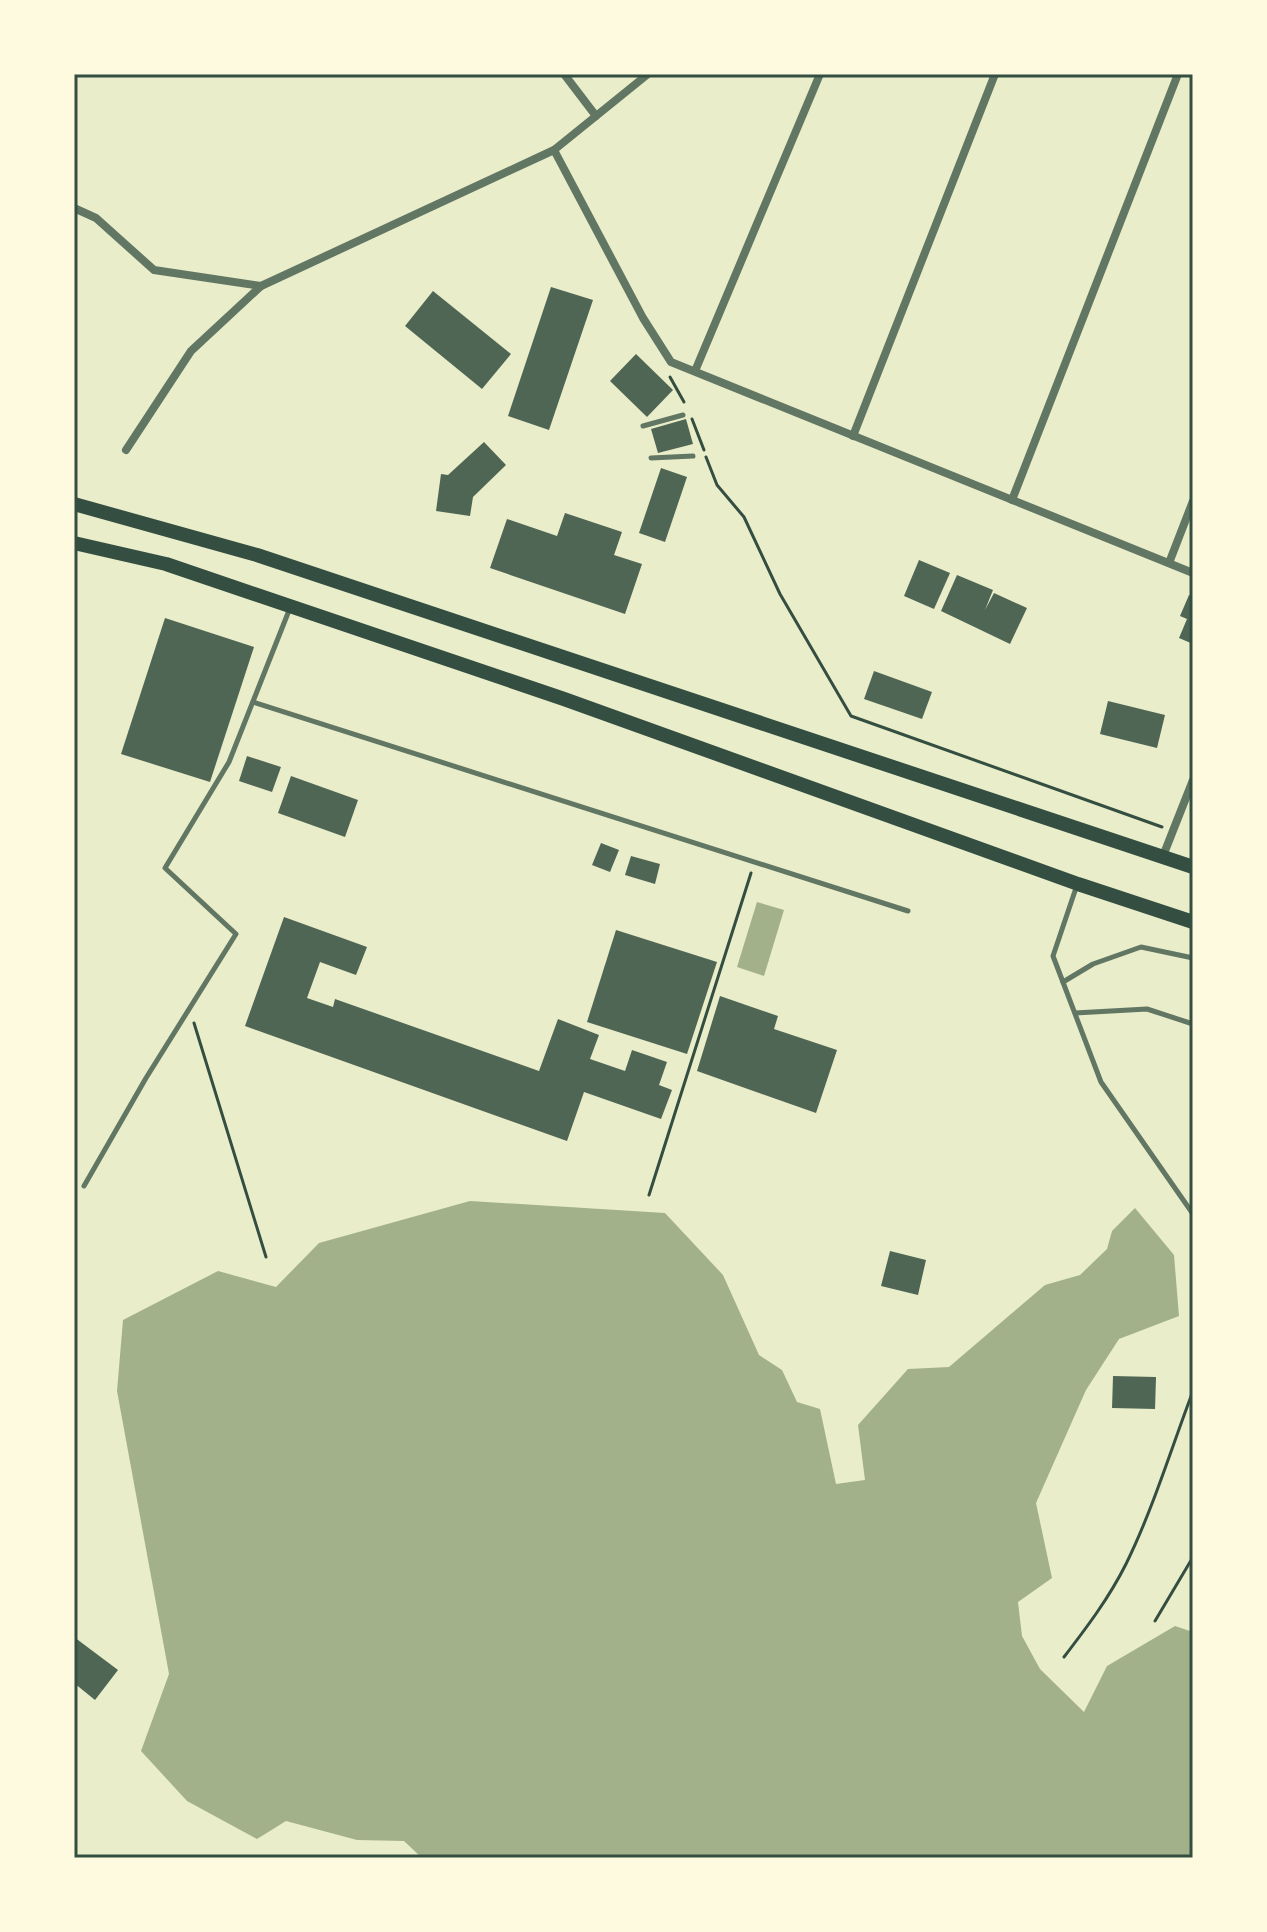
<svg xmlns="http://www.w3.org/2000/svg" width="1267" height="1932" viewBox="0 0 1267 1932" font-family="'DM Sans',sans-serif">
  <rect width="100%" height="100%" fill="#e9edc9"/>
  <g fill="#a3b18a">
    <polygon points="757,902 784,910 764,976 737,967"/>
    <polygon points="470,1201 665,1213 723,1275 759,1355 782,1370 797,1402 820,1409 836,1484 865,1480 858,1425 908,1369 949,1367 1045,1285 1080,1275 1107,1249 1112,1231 1135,1208 1174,1255 1179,1316 1119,1339 1086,1390 1036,1503 1052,1578 1018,1602 1022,1636 1040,1669 1084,1712 1107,1666 1175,1626 1193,1632 1193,1858 422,1858 404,1841 357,1840 286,1821 257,1839 187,1801 141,1751 169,1674 117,1391 123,1320 218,1271 276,1287 319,1243"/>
  </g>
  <g fill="#4f6655">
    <polygon points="551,287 593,300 549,430 508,416"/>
    <polygon points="433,291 511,354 482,389 405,326"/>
    <polygon points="636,354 673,390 647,417 610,381"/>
    <polygon points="686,419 693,444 658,453 651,429"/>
    <polygon points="484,442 506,465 473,497 470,516 436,511 441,474 448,475"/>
    <polygon points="661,468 687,477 665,542 639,533"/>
    <polygon points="565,513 622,532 614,555 642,564 625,614 490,568 507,519 557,536"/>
    <polygon points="919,560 950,573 934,609 904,596"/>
    <polygon points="957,575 993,590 985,610 994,593 1027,608 1010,644 941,611"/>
    <polygon points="1189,595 1193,596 1193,644 1179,638 1187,619 1180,616"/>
    <polygon points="165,618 254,647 210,782 121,754"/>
    <polygon points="874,671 932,692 922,719 864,699"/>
    <polygon points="1108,701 1165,715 1157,748 1100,734"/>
    <polygon points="247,756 281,767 272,792 239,781"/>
    <polygon points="291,776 358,800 345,837 278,813"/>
    <polygon points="601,843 619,850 610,872 592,865"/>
    <polygon points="631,856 660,864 655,884 625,875"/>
    <polygon points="284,917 367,947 356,975 320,962 307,998 333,1007 335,999 539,1071 558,1019 599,1035 590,1059 625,1071 632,1050 667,1062 659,1085 672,1090 661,1119 584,1092 567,1141 245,1026"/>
    <polygon points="616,930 717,962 687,1054 587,1022"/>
    <polygon points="720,996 778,1016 774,1029 837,1050 816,1113 697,1071"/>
    <polygon points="890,1251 926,1260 918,1295 881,1286"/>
    <polygon points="1113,1376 1156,1377 1155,1409 1112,1408"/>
    <polygon points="74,1637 118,1670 95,1700 74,1683"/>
  </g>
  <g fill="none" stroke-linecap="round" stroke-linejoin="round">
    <g stroke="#344e41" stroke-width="3">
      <polyline points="670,377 684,402"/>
      <polyline points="692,419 704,450"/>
      <polyline points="706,457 717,485 744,517 780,594 851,716 1162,827"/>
      <polyline points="194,1023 266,1257"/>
      <polyline points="649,1195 751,873"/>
      <polyline points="1155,1621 1193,1557"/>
      <path d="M1064 1657C1087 1627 1109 1598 1126 1564 1153 1509 1171 1449 1193 1391"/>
    </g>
    <g stroke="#617663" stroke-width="5">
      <polyline points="643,426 683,415"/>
      <polyline points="651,458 693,456"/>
      <polyline points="253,702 908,911"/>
      <polyline points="1077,885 1053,956 1101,1082 1193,1214"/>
      <polyline points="1063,982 1093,964 1141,947 1193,958"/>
      <polyline points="1075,1013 1147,1009 1193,1024"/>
      <polyline points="84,1186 146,1078 236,934 165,868 229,762 290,608"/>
    </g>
    <g stroke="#617663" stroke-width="8">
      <polyline points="564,74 596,116"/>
      <polyline points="554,150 643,318 671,362 1193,573"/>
      <polyline points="74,208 96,218 154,270 261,286"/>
      <polyline points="695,371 820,74"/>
      <polyline points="853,436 995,74"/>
      <polyline points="126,450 191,351 261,286 554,150 648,74"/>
      <polyline points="1012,500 1178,74"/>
      <polyline points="1169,563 1193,501"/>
      <polyline points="1163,856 1193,780"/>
    </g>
    <g stroke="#344e41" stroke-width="14">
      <polyline points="74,504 257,555 1193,867"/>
      <polyline points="74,543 166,564 564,699 1078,884 1193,922"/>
    </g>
  </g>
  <rect width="1267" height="1932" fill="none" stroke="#fefae0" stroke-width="152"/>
  <rect x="76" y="76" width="1115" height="1780" fill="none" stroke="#344e41" stroke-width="3"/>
</svg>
